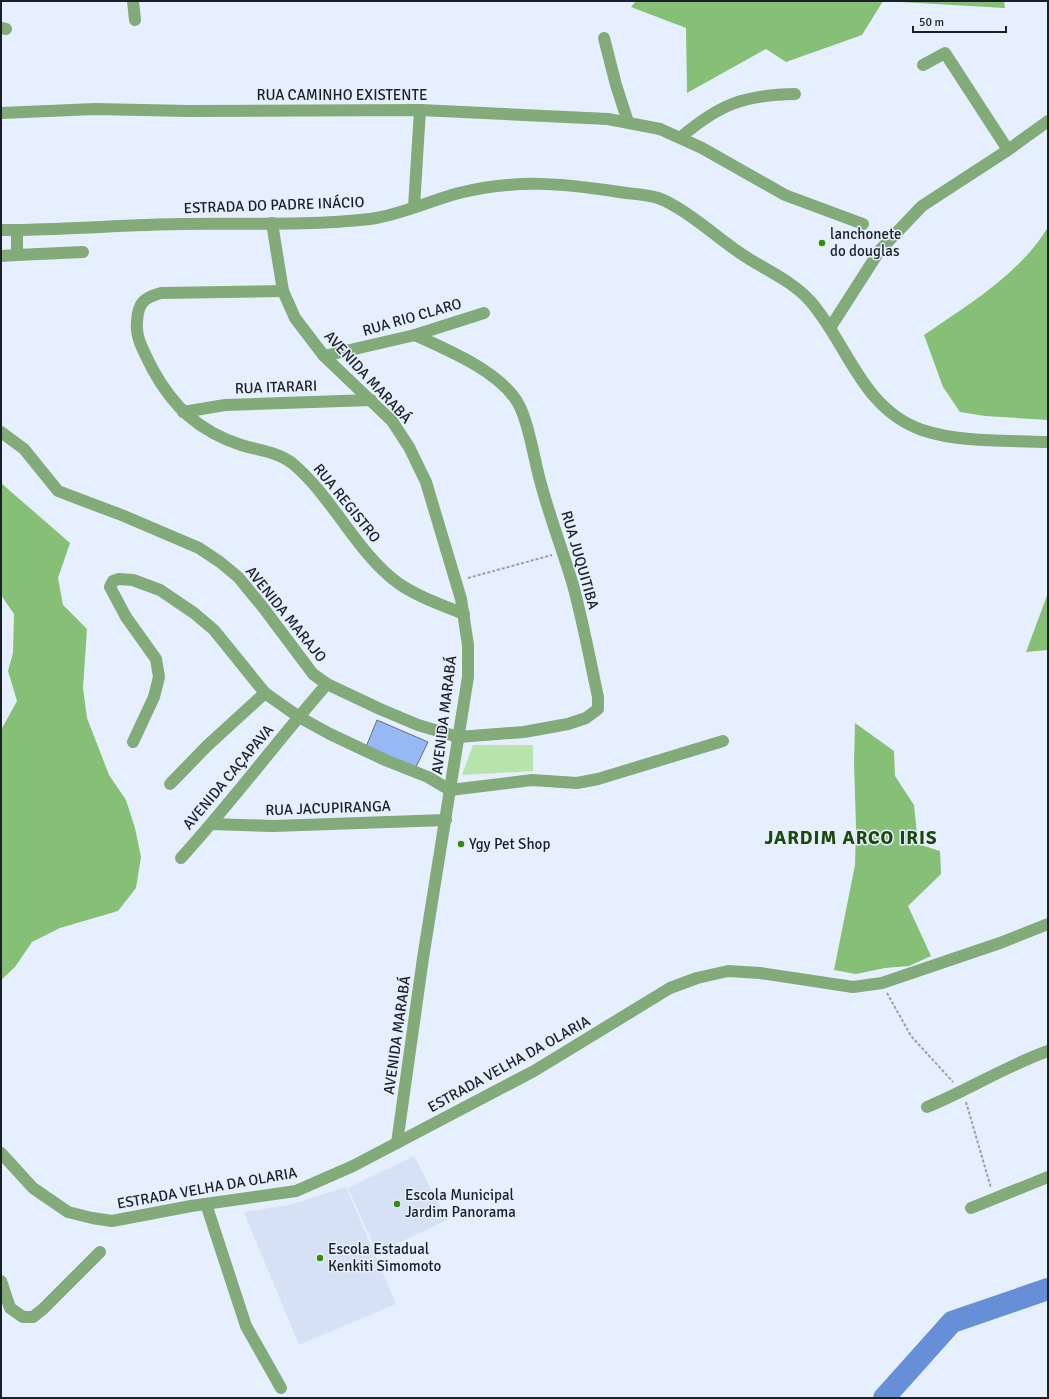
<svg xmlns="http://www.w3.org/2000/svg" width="1049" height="1399" viewBox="0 0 1049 1399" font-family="Signika,sans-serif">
  <rect width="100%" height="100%" fill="#e6effe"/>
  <g fill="#d6e1f5">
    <polygon points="414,1156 447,1220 377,1253 348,1188"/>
    <polygon points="346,1187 396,1304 299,1345 244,1212 289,1205"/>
  </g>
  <polygon fill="#b6e4aa" points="473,745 533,745 533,771 462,775"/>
  <g fill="#86c076">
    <polygon points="636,1 1004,1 1005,8 883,1 862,35 786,62 766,49 687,93 686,28 631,7"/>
    <path d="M1048 227V420L985 416 960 412 943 387 924 335C968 305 1021 273 1048 227Z"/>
    <polygon points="1,483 70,543 58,578 63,605 87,629 83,688 87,718 109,775 126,800 135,828 141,857 136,888 118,911 60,928 32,942 15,967 1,980 1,730 17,701 8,671 13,653 14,614 1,595"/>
    <polygon points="1048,593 1048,650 1026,652"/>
    <polygon points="855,723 894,751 895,776 914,805 918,844 940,851 941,874 908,906 931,956 909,966 885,968 856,974 834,970 855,865 856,827 854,762"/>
  </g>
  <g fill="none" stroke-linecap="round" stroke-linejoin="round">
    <polyline stroke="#668fd8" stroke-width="22" points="884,1398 952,1322 1048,1289"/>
  </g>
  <polygon fill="#96b9f6" stroke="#606d83" points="377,720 428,742 415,769 366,747"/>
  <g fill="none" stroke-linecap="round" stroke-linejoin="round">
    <g stroke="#989fac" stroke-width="2" stroke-dasharray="3 2" stroke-linecap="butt">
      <polyline points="468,578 552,555"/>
      <polyline points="887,993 911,1036 953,1082"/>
      <polyline points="966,1102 991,1188"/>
    </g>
    <g stroke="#83aa79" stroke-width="12">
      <polyline points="133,1 135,20"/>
      <polyline points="1,28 6,29"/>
      <polyline points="604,38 616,85 628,122"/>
      <polyline points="923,65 945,53 1008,150"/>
      <polyline points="1,113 95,109 189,111 420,110 608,119 660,129 702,148 785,195 863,224"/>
      <path d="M681 137C720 104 744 95 795 94"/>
      <polyline points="414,207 420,110"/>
      <polyline points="272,223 283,291 295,318 324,356 392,421 409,447 426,482 461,599 468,645 468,677 423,958 397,1143"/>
      <path d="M1 230C61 230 120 225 180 224 243 223 307 226 370 219 400 215 429 201 459 193 516 179 561 183 619 192 631 194 646 194 658 198 682 206 718 238 740 253 763 269 792 280 811 302 848 345 862 409 922 430 961 443 1007 440 1048 442"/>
      <polyline points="17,255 83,252"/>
      <polyline points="1,256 17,255 17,230"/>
      <path d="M283 291 161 293C143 298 138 303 137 322 135 339 146 355 153 370 174 408 199 431 241 445 257 450 278 452 292 463 333 497 355 551 398 583 418 597 442 605 464 614"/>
      <polyline points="830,328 880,250 922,206 1008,150 1048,121"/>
      <polyline points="324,356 415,335 484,313"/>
      <polyline points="183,412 225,405 371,400"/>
      <path d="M1 432 24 449 58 491 124 516 199 548 220 562 238 577 262 606 313 674 327 684 380 709 418 725 458 737 524 732 568 724 586 718 598 709V697C590 660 583 622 573 585 563 551 550 518 541 484 534 461 528 414 514 397 492 368 447 350 415 335"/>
      <polyline points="133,742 154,697 159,677 156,659 126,617 110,587 113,581 119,579 133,580 160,590 194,613 214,630 265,693 299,717 330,734 385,760 428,777 450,790 532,780 577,783 598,779 723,741"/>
      <polyline points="170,784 207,746 265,693"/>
      <polyline points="212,824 273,826 446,820"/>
      <path d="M181 858C232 802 277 741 327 684"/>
      <path d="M927 1107C968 1090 1006 1066 1048 1051"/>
      <polyline points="1,1153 33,1188 68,1212 92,1218 112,1221 191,1206 296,1191 353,1166 534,1071 670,988 697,978 728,971 760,973 853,987 882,983 1000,943 1048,924"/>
      <polyline points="206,1204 246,1326 281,1388"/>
      <polyline points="971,1208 1048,1177"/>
      <polyline points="1,1281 10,1308 23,1317 33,1317 43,1309 100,1252"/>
    </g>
  </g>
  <g fill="#329004" stroke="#e6effe" stroke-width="1.5">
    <circle cx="822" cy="243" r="4"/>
    <circle cx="461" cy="844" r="4"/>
    <circle cx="397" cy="1204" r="4"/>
    <circle cx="320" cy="1258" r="4"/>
  </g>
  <g text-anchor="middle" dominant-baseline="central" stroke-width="3" stroke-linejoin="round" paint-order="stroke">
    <g font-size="15" fill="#1a1f28" stroke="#e6effe">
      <text x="342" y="95">RUA CAMINHO EXISTENTE</text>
      <text transform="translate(274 205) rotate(-2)">ESTRADA DO PADRE INÁCIO</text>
      <text transform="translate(412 317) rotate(-16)">RUA RIO CLARO</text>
      <text transform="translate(368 377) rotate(47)">AVENIDA MARABÁ</text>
      <text transform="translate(276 387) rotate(-2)">RUA ITARARI</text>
      <text transform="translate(347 503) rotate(51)">RUA REGISTRO</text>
      <text transform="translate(580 560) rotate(74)">RUA JUQUITIBA</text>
      <text transform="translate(286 614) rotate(51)">AVENIDA MARAJO</text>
      <text transform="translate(444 715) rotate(-83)">AVENIDA MARABÁ</text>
      <text transform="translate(228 777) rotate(-50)">AVENIDA CAÇAPAVA</text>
      <text transform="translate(328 808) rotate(-2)">RUA JACUPIRANGA</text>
      <text transform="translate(397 1035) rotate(-82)">AVENIDA MARABÁ</text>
      <text transform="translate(509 1064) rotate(-29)">ESTRADA VELHA DA OLARIA</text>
      <text transform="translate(207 1188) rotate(-10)">ESTRADA VELHA DA OLARIA</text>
    </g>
    <g font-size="15" fill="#1a1f28" stroke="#e6effe" text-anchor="start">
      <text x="830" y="234">lanchonete<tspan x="830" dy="17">do douglas</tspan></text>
      <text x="469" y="844">Ygy Pet Shop</text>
      <text x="405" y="1195">Escola Municipal<tspan x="405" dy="17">Jardim Panorama</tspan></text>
      <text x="328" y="1249">Escola Estadual<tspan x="328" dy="17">Kenkiti Simomoto</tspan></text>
    </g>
    <g font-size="19" font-weight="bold" letter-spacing="1" fill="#1c480d" stroke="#e6effe">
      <text x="851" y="838">JARDIM ARCO IRIS</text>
    </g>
  </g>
  <rect width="1049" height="1399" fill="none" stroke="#1a1f28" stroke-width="4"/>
  <path d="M913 26v6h93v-6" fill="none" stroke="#1a1f28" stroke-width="2"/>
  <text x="919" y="26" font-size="12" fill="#1a1f28" stroke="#e6effe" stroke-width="3" paint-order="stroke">50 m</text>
</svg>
